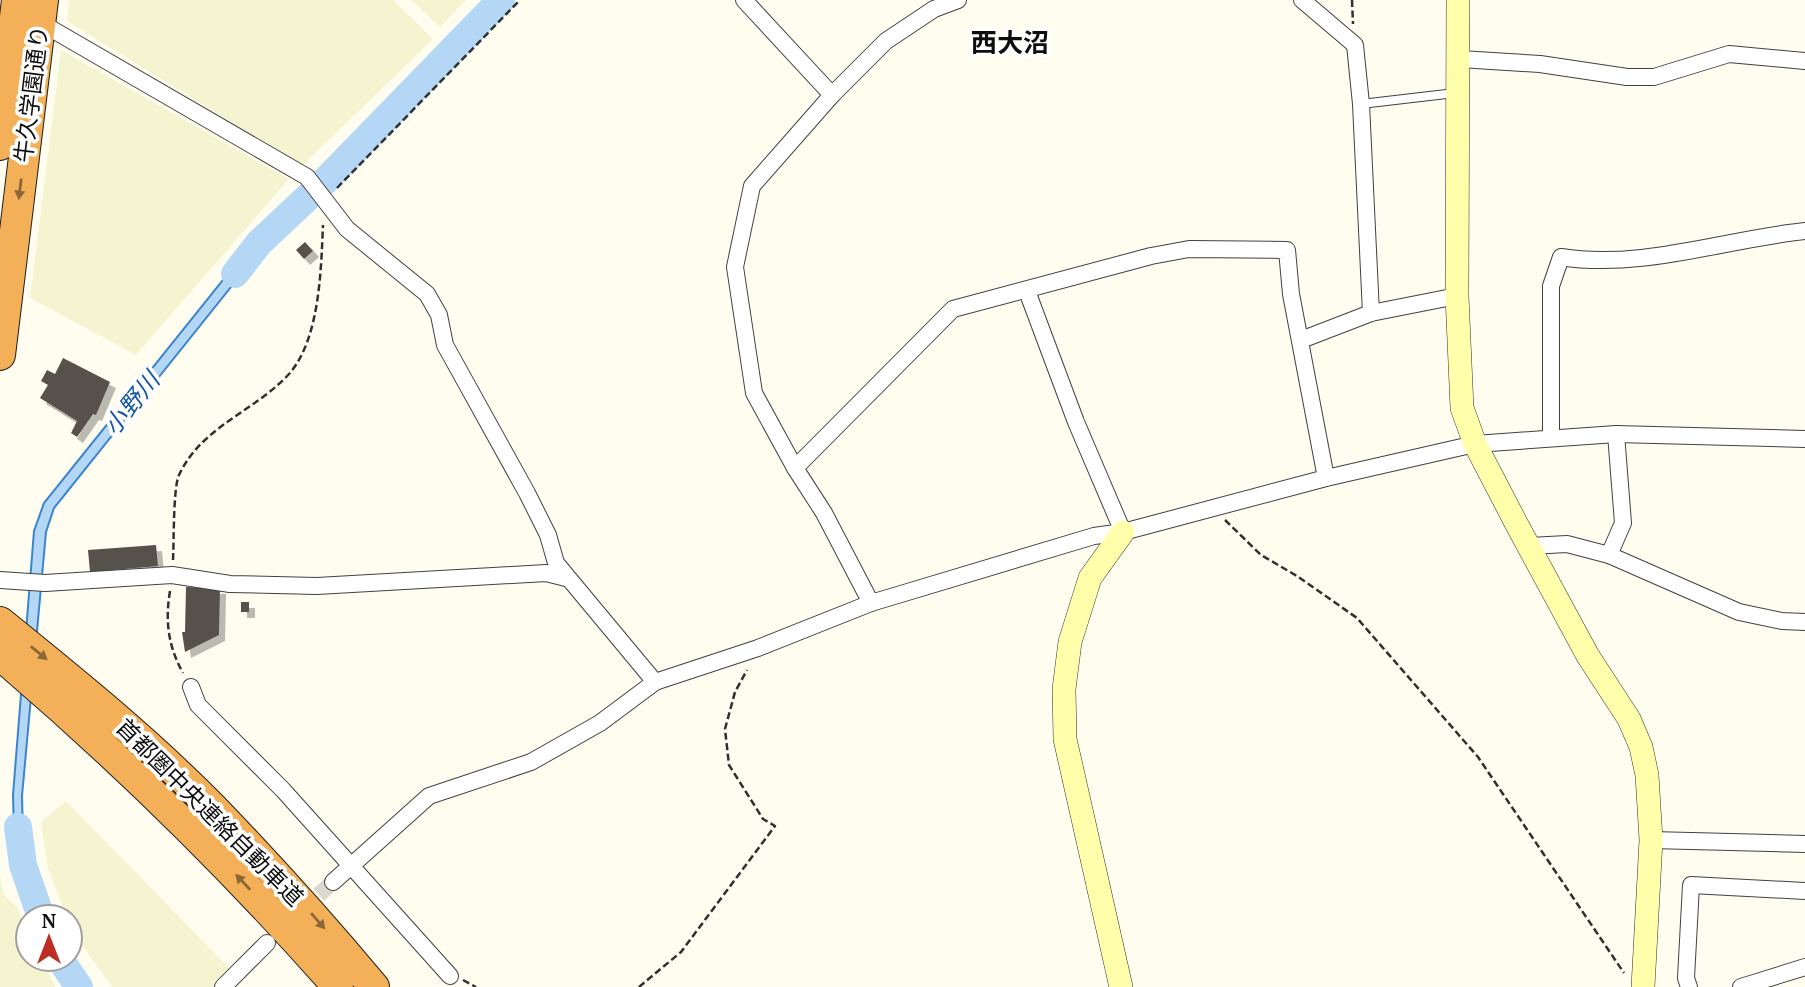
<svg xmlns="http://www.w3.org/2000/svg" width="1805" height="987" viewBox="0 0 1805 987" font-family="'PT Serif','Noto Sans JP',serif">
  <defs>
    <filter id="shadow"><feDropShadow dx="6" dy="6" stdDeviation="0" flood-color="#0004"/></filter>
  </defs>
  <rect width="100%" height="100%" fill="#fffdf0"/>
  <g fill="#f4f5d0">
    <polygon points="69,0 393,0 433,39 302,166 67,21"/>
    <polygon points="411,0 466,0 440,27"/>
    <polygon points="61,50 289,179 136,355 30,298"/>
    <polygon points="66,801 231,970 213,987 112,987 72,931 70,917 67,917 48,869 41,822"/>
    <polygon points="0,875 4,895 17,907 28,930 28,959 42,959 55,987 0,987"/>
  </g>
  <polygon fill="#b5d7f6" stroke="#3c85cd" stroke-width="2" points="255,240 263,247 54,508 46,532 22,796 23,834 28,864 19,867 14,835 13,795 34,531 44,503"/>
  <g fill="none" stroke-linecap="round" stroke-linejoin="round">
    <g stroke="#b5d7f6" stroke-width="28">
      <polyline points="235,274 259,243 325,181 501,0"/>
      <polyline points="18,827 23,865 41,917"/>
      <polyline points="60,959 79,987"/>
    </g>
  </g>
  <g fill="#57514b" filter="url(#shadow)">
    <polygon points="305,242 313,251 304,259 296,250"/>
    <polygon points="63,358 110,382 96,415 93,414 77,437 71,433 77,421 40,398 48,385 41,381 47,370 55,374"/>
    <polygon points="156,545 158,566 90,572 88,550"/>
    <polygon points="186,587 220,588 219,635 185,652 182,632 185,632"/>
    <rect x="241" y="602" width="8" height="10"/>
  </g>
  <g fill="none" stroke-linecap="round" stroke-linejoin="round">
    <polyline stroke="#dbd9ce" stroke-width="16" stroke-dasharray="16 8" stroke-linecap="butt" points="301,911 333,882"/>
    <defs>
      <polyline id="lane" points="1361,104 1455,93"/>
      <g id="street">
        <polyline points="744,0 832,95"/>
        <polyline points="1302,0 1355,45 1361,104 1371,313"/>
        <polyline points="36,20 307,177 347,229 427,294 439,315 445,345 527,493 548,535 556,563 655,682"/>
        <polyline points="1460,59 1540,64 1627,77 1654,77 1729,54 1805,61"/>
        <polyline points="1027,291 1076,422 1123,532"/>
        <polyline points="1301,340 1371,313 1457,296"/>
        <path d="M1551 438V286L1561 257C1641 270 1726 239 1805 231"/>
        <polyline points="795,468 754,393 735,267 752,186 832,95 886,41 934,9 958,0"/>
        <polyline points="1530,546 1567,544 1609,555 1739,612 1782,621 1805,622"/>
        <polyline points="1609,555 1623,523 1616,434"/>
        <polyline points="0,580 45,583 172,575 230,584 317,586 546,573 566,578"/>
        <polyline points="871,603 824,513 795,468 953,309 1151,256 1189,249 1287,250 1291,294 1326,478"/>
        <polyline points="191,687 198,705 283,790 450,976"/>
        <polyline points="1651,840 1805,844"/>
        <polyline points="333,882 429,796 531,762 600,723 655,682 758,648 871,603 1094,536 1123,532 1326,478 1475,444 1616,434 1805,439"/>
        <polyline points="223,987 267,943"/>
        <polyline points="1689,987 1686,978 1691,885 1805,891"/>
        <polyline points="1741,987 1805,967"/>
      </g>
      <g id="secondary">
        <polyline points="1458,0 1457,296 1462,408 1475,444 1516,523 1588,656 1629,719 1641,747 1647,775 1651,840 1643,987"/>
        <polyline points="1121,987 1065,739 1064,689 1070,642 1090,578 1123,532"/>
      </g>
      <g id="highway">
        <polyline points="0,145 17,0"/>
        <polyline points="0,355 43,0"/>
        <path d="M0 622C73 681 147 741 213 808 269 866 323 926 374 987"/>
        <path d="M0 655C121 758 233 868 338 987"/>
      </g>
    </defs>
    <use href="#lane" stroke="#414141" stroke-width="10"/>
    <use href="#street" stroke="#414141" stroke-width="18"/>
    <use href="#secondary" stroke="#303030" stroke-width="24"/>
    <use href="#highway" stroke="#1f1f1f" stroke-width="32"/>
    <g stroke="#303030" stroke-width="2.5" stroke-dasharray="7 3.5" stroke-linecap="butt">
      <polyline points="1352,0 1353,24"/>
      <polyline points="337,188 520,0"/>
      <polyline points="1225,520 1261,555 1297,576 1357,618 1478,757 1624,973"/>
      <path d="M173 560C174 543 173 488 179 475 202 426 254 412 289 374 320 339 321 269 323 225"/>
      <path d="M170 591C165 621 168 646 183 673"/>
      <polyline points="463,980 476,987"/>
      <polyline points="639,987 681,952 775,826 763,819 729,765 725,729 735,692 747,670"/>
    </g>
    <use href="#lane" stroke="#fff" stroke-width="8"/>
    <use href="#street" stroke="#fff" stroke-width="16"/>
    <use href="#secondary" stroke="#fffeab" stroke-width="23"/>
    <use href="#highway" stroke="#f4af59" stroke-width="30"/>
  </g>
  <defs><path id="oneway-solid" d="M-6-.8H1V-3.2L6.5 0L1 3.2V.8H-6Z" transform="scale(1.75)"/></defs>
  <g fill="#8c6737">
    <use href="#oneway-solid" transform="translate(20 189) rotate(97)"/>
    <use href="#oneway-solid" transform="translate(39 653) rotate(39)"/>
    <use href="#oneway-solid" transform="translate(243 882) rotate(-133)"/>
    <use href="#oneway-solid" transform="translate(318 921) rotate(49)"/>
  </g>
  <g text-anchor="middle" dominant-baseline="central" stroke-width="7" stroke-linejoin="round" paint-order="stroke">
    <g font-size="23" fill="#0e0e0e" stroke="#fff">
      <text transform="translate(31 94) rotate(-83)">牛久学園通り</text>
      <text transform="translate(210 812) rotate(45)">首都圏中央連絡自動車道</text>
    </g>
    <g font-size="24" font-style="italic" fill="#1757a1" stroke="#fff">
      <text transform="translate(131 403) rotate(-51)">小野川</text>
    </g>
    <g font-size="26" font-weight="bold" fill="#0e0e0e" stroke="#fff">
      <text x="1010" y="42">西大沼</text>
    </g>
  </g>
  <g transform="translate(49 938)"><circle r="33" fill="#ffffff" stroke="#9f9f9f" stroke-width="2"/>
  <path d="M0-5L12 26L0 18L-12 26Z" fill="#bf2e26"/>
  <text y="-10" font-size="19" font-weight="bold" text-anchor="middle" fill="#0e0e0e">N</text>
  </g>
</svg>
